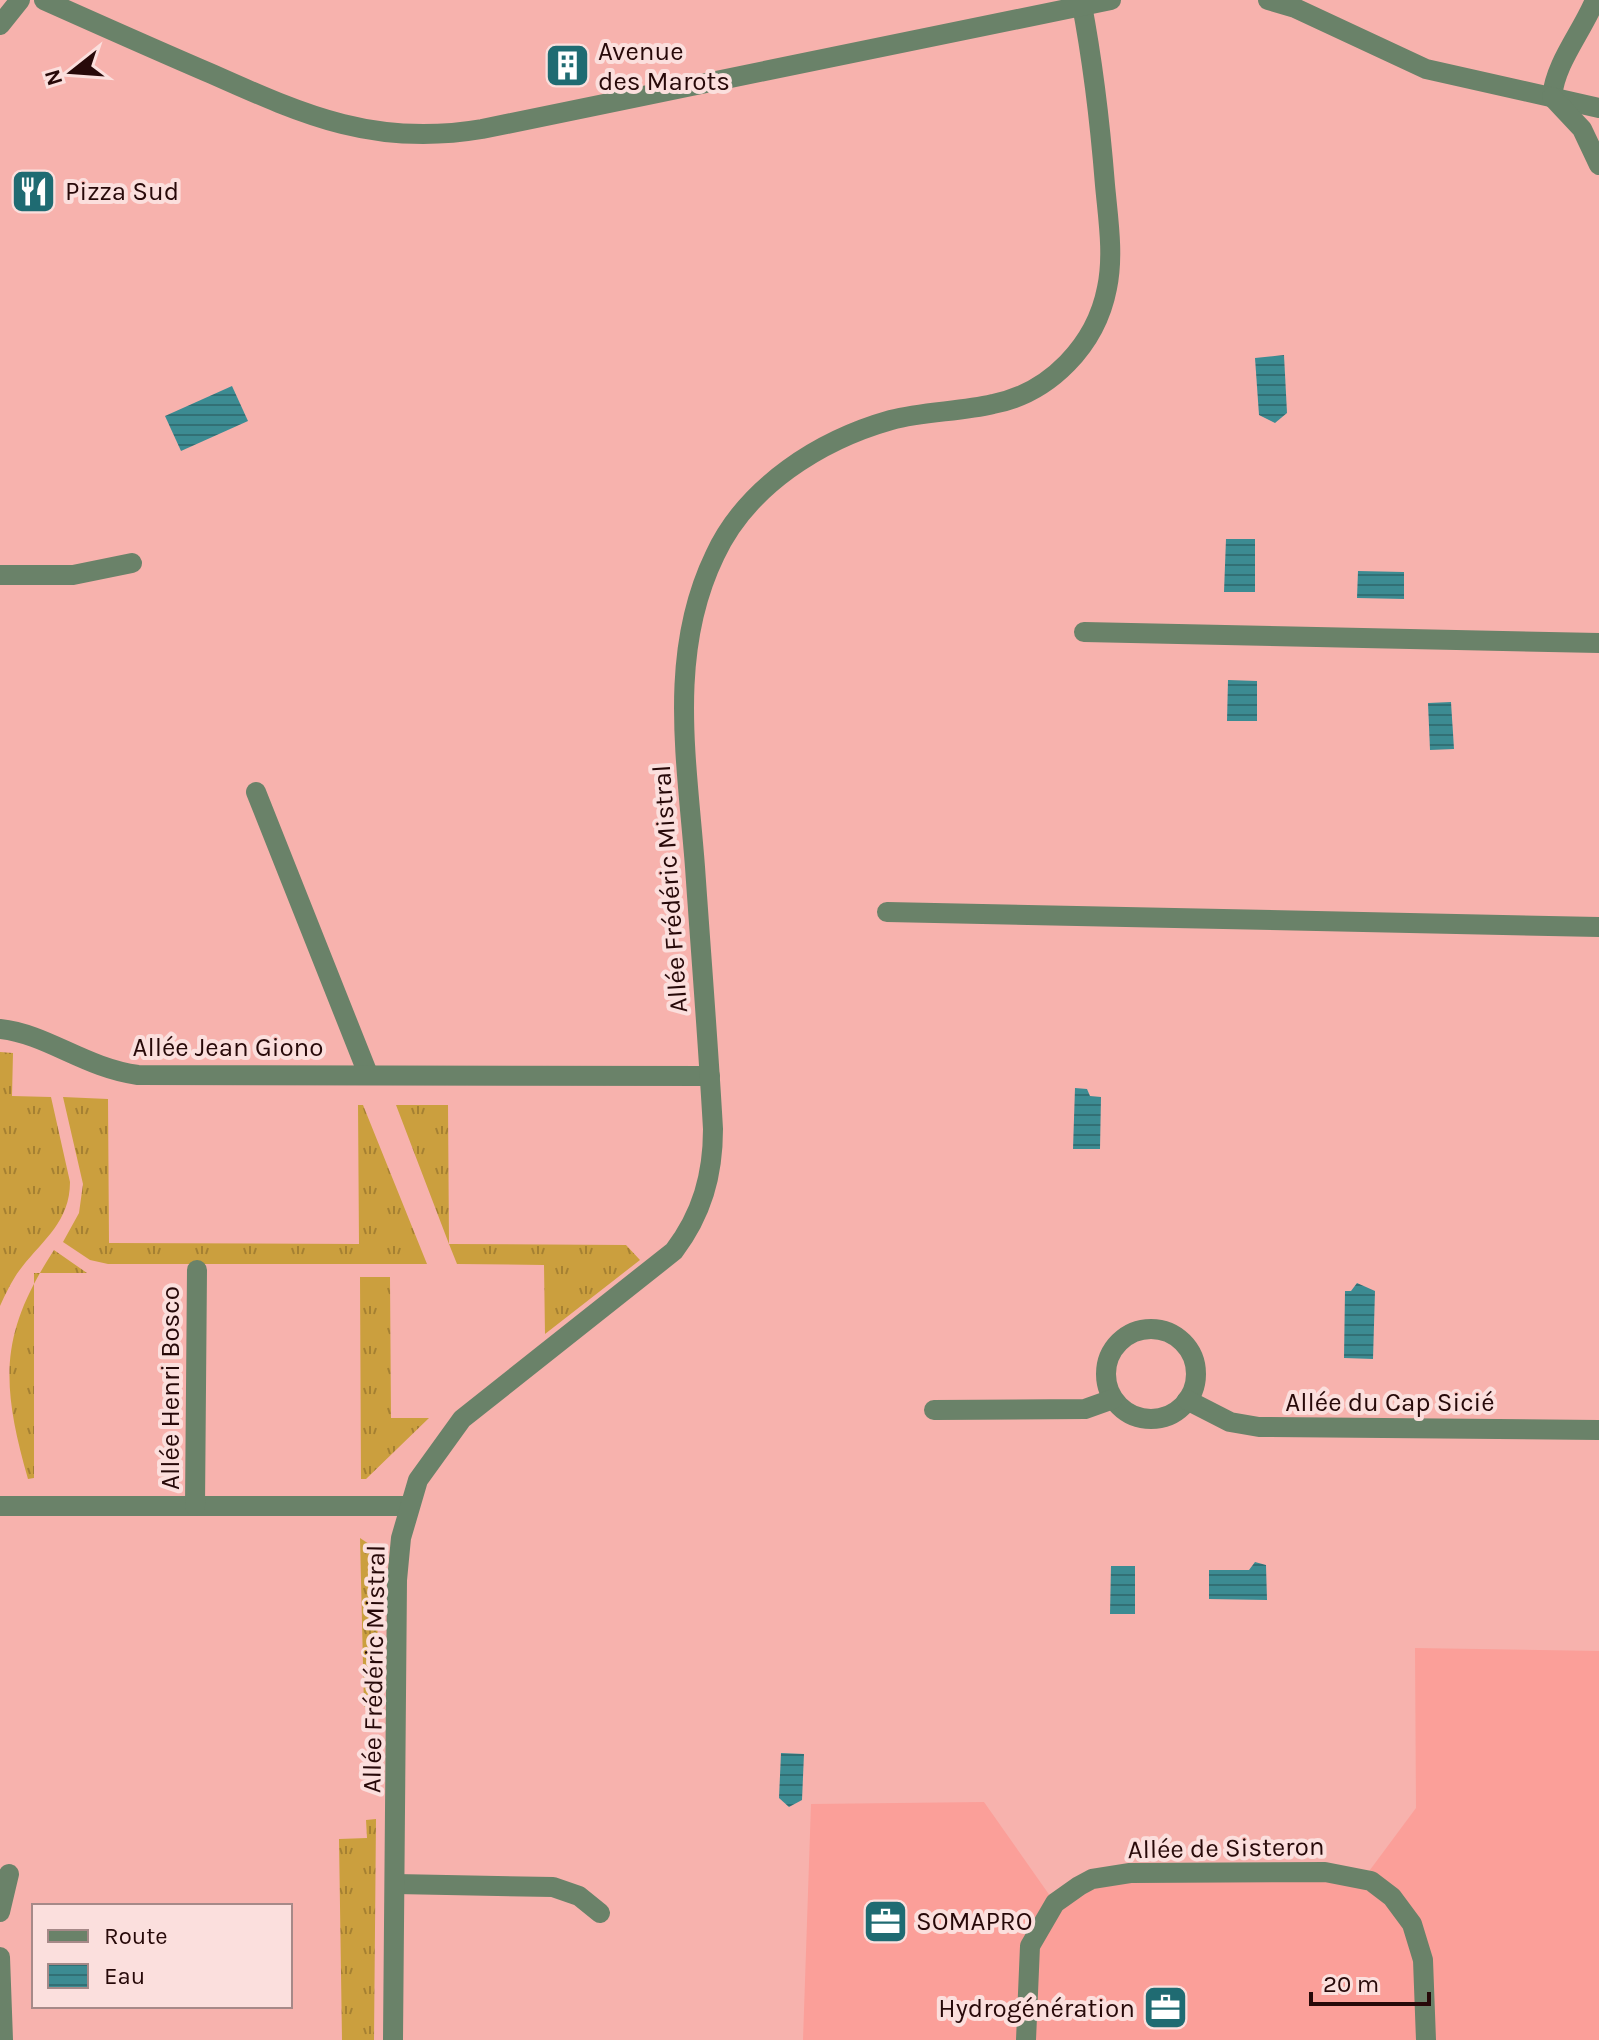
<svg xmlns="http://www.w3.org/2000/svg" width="1599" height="2040" viewBox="0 0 1599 2040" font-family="Karla,sans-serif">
  <defs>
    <pattern id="grass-tufts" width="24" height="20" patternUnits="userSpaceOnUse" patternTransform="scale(2)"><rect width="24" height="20" fill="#cb9f3e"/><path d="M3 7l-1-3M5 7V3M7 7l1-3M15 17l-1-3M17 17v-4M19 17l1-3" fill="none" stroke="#a58032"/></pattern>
    <pattern id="water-rules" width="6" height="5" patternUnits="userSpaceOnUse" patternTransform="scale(2)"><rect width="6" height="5" fill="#3c8b92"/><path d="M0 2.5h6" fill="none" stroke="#327075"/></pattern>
  </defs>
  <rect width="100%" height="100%" fill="#f7b2ad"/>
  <polygon fill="#fb9f99" points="1415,1648 1599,1651 1599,2040 803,2040 811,1804 984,1802 1055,1903 1092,1879 1364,1878 1416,1808"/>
  <g fill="url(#grass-tufts)">
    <path d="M0 1052 13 1053 12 1096 51 1097 70 1182C70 1221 44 1239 22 1267 13 1278 6 1293 0 1306Z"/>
    <polygon points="63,1097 108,1099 109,1243 359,1244 358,1105 363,1105 427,1264 108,1264 90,1260 63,1242 79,1213 83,1184"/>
    <polygon points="396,1105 448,1105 449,1244 626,1245 640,1260 545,1334 544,1265 457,1264 449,1244"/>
    <path d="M54 1250 87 1273H34V1478L28 1479C0 1381 0 1333 54 1250Z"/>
    <polygon points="360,1277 390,1277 391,1418 429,1418 366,1479 361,1479"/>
    <polygon points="360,1538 375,1548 378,1563 377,1707 364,1707"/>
    <polygon points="376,1819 374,2040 342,2040 339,1839 367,1838 366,1820"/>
  </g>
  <g fill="url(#water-rules)">
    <polygon points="1284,355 1287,413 1275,423 1259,415 1255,358"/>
    <polygon points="232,386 248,421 181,451 165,416"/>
    <polygon points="1226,539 1255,539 1255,592 1224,592"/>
    <polygon points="1358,571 1404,572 1404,599 1357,598"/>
    <polygon points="1228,680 1257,681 1257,721 1227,721"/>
    <polygon points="1451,702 1454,749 1430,750 1428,703"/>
    <polygon points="1075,1088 1087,1089 1090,1096 1101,1097 1100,1149 1073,1149"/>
    <polygon points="1357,1283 1375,1291 1373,1359 1344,1358 1345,1291 1351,1291"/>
    <polygon points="1255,1562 1266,1565 1267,1600 1209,1599 1209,1570 1249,1570"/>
    <polygon points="1111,1566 1135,1566 1135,1614 1110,1614"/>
    <polygon points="781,1753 804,1754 802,1800 789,1807 779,1798"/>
  </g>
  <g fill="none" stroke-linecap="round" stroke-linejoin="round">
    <g stroke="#6a8269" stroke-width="20">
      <path d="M1552 97C1555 63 1582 32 1595 0"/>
      <polyline points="0,575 73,575 132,563"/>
      <polyline points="1084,632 1599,643"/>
      <polyline points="256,792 368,1074"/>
      <polyline points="887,912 1599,927"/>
      <path d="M0 1029C47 1034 85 1068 138 1075L710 1076"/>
      <circle cx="1151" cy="1374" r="45"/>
      <polyline points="1187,1400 1230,1422 1259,1427 1599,1430"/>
      <polyline points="934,1410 1085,1409 1113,1399"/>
      <polyline points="0,1506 409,1506"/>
      <polyline points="195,1506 197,1270"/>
      <polyline points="396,1884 553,1887 579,1896 600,1913"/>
      <polyline points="0,1912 9,1874"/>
      <polyline points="0,1957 3,2040"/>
      <path d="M393 2040 397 1580 401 1538 418 1480 462 1419 674 1251C702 1214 713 1175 713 1129 708 1041 701 954 695 867 687 761 667 654 715 555 747 486 820 440 891 420 924 411 960 412 993 404 1050 393 1096 345 1107 288 1114 255 1108 218 1105 185 1100 122 1093 62 1081 0"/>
      <polyline points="1026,2040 1030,1946 1055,1903 1079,1886 1092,1879 1130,1873 1325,1872 1371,1881 1392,1897 1412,1924 1423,1960 1426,2040"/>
    </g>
    <g stroke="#6a8269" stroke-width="20">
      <path d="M44 0C100 25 156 50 212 74 306 116 376 147 482 129L1111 0"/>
      <polyline points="1268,0 1295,8 1426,69 1599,108"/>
      <polyline points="0,25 20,0"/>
      <polyline points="1552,97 1582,129 1599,165"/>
    </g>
  </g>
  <defs>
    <symbol id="building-square" viewBox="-11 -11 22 22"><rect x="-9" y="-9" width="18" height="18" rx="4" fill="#1f6b72" stroke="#fbdfdd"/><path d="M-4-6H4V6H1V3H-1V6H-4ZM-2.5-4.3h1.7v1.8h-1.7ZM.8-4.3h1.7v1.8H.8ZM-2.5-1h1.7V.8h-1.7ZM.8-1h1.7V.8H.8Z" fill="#fff"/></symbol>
    <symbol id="restaurant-square" viewBox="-11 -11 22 22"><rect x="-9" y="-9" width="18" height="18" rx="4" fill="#1f6b72" stroke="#fbdfdd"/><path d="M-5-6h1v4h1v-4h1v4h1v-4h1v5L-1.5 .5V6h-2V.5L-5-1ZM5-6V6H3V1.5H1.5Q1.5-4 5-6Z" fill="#fff"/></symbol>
    <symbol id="office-square" viewBox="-11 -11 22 22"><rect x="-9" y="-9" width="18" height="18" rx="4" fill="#1f6b72" stroke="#fbdfdd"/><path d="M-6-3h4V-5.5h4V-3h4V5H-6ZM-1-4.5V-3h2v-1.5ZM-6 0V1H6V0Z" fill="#fff"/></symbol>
  </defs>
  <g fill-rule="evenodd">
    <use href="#building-square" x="542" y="40" width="51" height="51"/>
    <use href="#restaurant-square" x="8" y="166" width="51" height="51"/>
    <use href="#office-square" x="860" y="1896" width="51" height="51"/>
    <use href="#office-square" x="1140" y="1982" width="51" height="51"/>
  </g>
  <g text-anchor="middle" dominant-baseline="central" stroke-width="8" stroke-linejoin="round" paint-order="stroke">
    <g font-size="26" fill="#270909" stroke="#fbdfdd" text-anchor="start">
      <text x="598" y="51">Avenue<tspan x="598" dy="30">des Marots</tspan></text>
      <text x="65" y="191">Pizza Sud</text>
      <text x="916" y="1921">SOMAPRO</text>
      <text x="1135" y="2008" text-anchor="end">Hydrogénération</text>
    </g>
    <g font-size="26" fill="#270909" stroke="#fbdfdd">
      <text transform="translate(670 889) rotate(-94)">Allée Frédéric Mistral</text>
      <text x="228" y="1047">Allée Jean Giono</text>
      <text transform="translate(170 1388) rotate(-90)">Allée Henri Bosco</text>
      <text x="1390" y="1402">Allée du Cap Sicié</text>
      <text transform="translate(374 1669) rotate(-89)">Allée Frédéric Mistral</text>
      <text transform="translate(1226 1848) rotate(-1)">Allée de Sisteron</text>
    </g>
  </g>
  <rect x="32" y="1904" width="260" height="104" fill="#fbdfdd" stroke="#a68988" stroke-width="2"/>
  <rect x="48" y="1930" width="40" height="12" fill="#6a8269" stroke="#a68988" stroke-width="2"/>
  <text x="104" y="1944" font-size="24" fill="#270909">Route</text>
  <rect x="48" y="1964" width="40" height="24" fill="url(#water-rules)" stroke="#a68988" stroke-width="2"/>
  <text x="104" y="1984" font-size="24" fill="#270909">Eau</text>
  <g transform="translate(72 72) rotate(253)" stroke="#fbdfdd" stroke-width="6" paint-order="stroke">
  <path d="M0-6L14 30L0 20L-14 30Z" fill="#270909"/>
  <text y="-12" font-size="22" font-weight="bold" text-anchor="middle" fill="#270909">N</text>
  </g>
  <path d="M1311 1992v12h118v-12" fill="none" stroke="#270909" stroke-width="4"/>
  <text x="1323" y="1992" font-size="24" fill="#270909" stroke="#fbdfdd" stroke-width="6" paint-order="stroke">20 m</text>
</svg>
